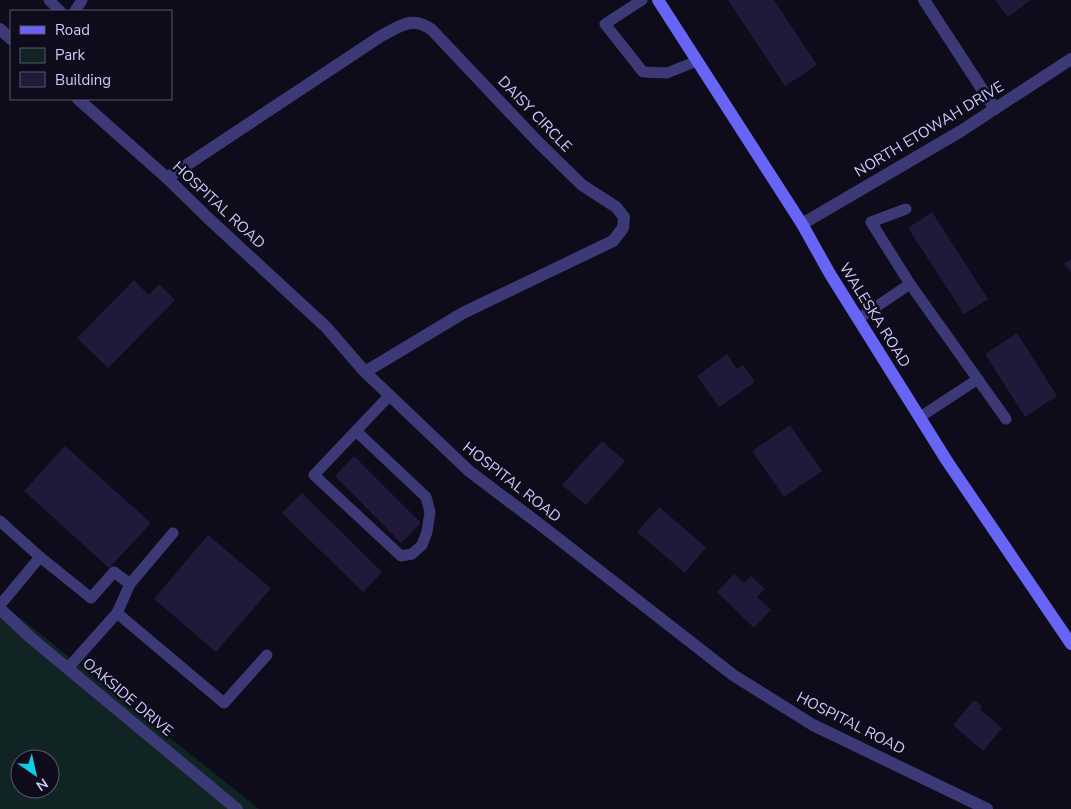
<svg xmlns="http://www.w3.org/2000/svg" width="1071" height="809" viewBox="0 0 1071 809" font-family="'Nunito Sans',sans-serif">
  <rect width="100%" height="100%" fill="#0e0c1a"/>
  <path fill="#0f2423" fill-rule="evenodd" d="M0 602 23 620 259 809H0ZM20 759H50V789H20Z"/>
  <g fill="#20193a">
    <polygon points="728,0 774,0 817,65 785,86"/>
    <polygon points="995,0 1031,0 1008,17"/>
    <polygon points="932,212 988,299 964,314 908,228"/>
    <polygon points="1071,259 1071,272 1064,264"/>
    <polygon points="134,280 149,295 159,284 175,300 108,368 77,338"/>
    <polygon points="1017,333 1057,396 1025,417 985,354"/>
    <polygon points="727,354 737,369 743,365 755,382 719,407 697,376"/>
    <polygon points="790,425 822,471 784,497 752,451"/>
    <polygon points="602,441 625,461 586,505 562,485"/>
    <polygon points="65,446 151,523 109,568 24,491"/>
    <polygon points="354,456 421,523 401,543 335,476"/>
    <polygon points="302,493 382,572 363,592 282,513"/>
    <polygon points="659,507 706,547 685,573 637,532"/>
    <polygon points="208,535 271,588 216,652 154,599"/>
    <polygon points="734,574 744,583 751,576 765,589 757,597 771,610 754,628 717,592"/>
    <polygon points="974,700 982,706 980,709 1002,728 983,751 953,725"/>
  </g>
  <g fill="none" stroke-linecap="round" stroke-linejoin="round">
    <g stroke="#3c3977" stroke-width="11">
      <polyline points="49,0 60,11"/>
      <polyline points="642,0 605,24 643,72 667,73 697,61"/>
      <polyline points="75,11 82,0"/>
      <polyline points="906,209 871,222 910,284"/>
      <polyline points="858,319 910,284 1006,419"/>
      <polyline points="920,417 978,379"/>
      <polyline points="356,431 426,497 430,512 427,532 422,545 412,554 401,556 314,475 390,395"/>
      <polyline points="0,521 40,557"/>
      <polyline points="130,584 173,533"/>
      <polyline points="0,605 40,557 91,598 114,572 130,584 117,613 68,668"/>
      <polyline points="117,613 224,703 267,655"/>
    </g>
    <g stroke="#3c3977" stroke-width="12">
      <polyline points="924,0 995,109"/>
      <polyline points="0,29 11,39"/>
      <polyline points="78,99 167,178 208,218 326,327 365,372 469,471 542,526 733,675 813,725 987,809"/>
      <path d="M167 178 381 36C400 26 413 15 432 30L538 142 582 185 616 207 624 217 623 228 613 241 463 313 365 372"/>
      <polyline points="802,224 961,131 1071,59"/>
      <polyline points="0,609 31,638 237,809"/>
    </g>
    <polyline stroke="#6865f6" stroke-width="12" points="658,0 802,224 830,274 947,461 1071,644"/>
  </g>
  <g text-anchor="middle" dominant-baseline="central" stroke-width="5" stroke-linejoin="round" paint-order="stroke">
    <g font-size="15" fill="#cec8fc" stroke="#0e0c1a">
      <text transform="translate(535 114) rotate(46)">DAISY CIRCLE</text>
      <text transform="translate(929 129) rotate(-31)">NORTH ETOWAH DRIVE</text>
      <text transform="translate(219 205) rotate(43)">HOSPITAL ROAD</text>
      <text transform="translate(875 315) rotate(58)">WALESKA ROAD</text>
      <text transform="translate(512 482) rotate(38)">HOSPITAL ROAD</text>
      <text transform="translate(128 697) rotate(40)">OAKSIDE DRIVE</text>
      <text transform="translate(851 723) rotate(27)">HOSPITAL ROAD</text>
    </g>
  </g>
  <rect x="10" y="10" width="162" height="90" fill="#0e0c1a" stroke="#5b5774"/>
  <rect x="20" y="26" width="25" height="8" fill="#6865f6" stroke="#5b5774"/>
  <text x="55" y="35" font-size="15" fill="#cec8fc">Road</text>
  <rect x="20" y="48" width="25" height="15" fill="#0f2423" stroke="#5b5774"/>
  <text x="55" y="60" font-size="15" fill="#cec8fc">Park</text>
  <rect x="20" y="72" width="25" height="15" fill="#20193a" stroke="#5b5774"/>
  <text x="55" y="85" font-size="15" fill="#cec8fc">Building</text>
  <g transform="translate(35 774) rotate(146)"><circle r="24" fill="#0e0c1a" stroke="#5b5774"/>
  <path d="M0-4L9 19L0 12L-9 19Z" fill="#0dcee3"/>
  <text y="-8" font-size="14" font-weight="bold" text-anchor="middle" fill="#cec8fc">N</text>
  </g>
</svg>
